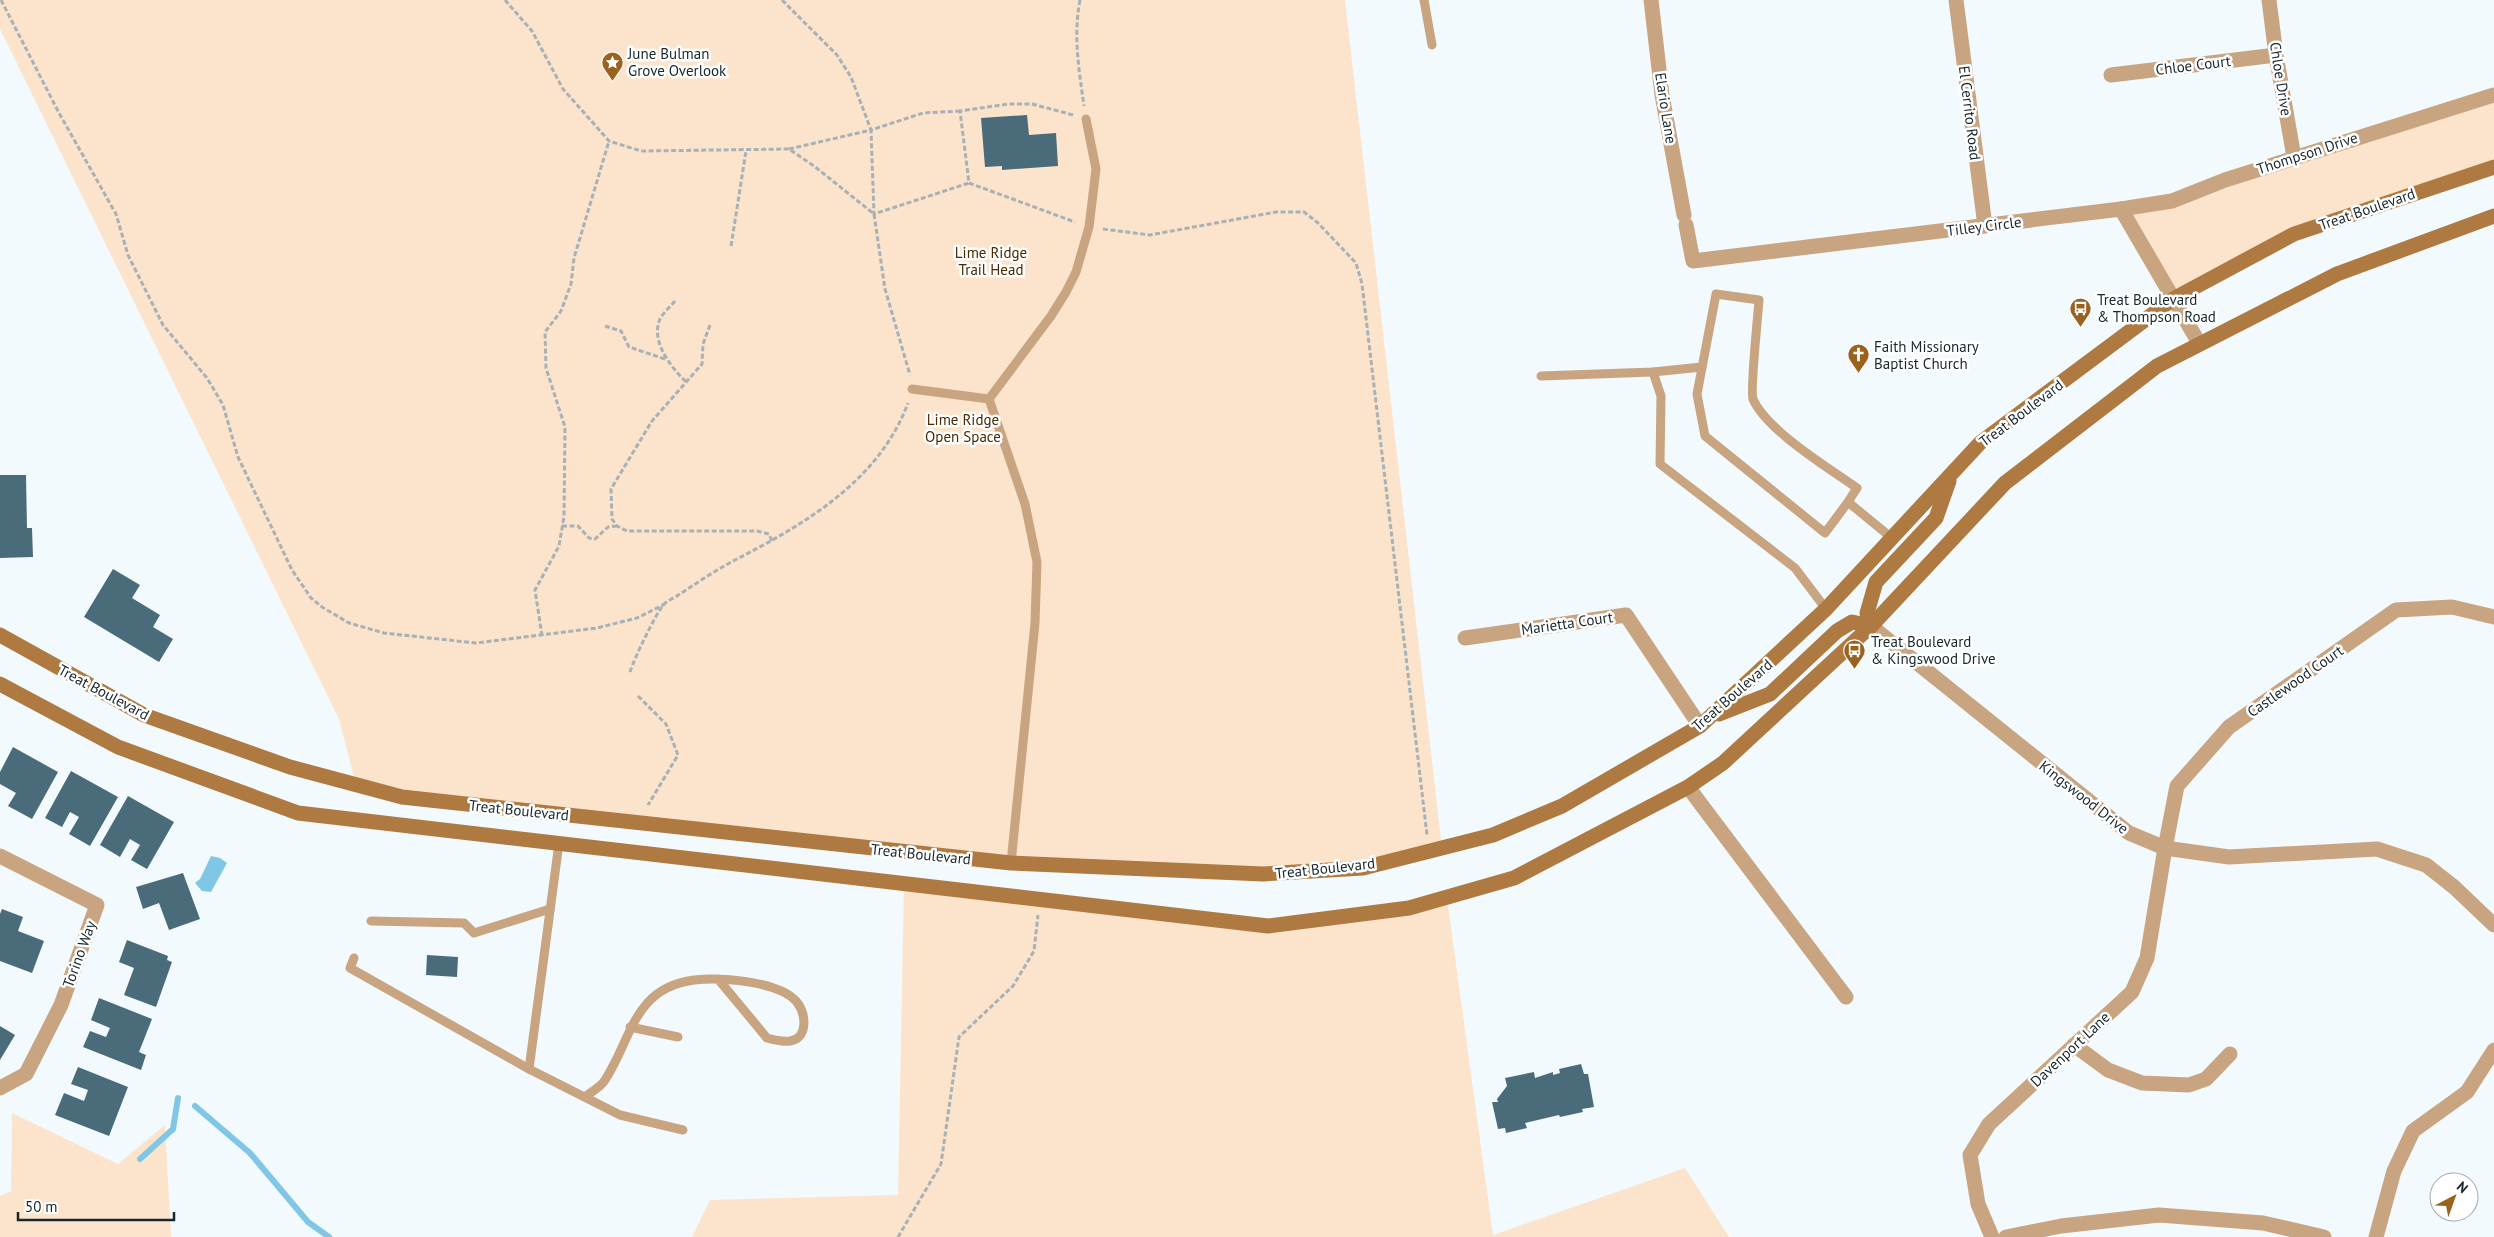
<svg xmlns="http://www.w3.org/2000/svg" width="2494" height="1237" viewBox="0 0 2494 1237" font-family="'PT Sans',sans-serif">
  <rect width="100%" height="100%" fill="#f3fafe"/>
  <g fill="#fce4cc">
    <polygon points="0,0 1345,0 1442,848 1263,874 1011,863 356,785 339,719 0,29"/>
    <polygon points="2494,95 2494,167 2294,234 2173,299 2121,209"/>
    <polygon points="904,884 1268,926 1447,898 1493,1235 1685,1168 1729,1237 692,1237 710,1200 898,1195"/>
    <polygon points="12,1113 118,1164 165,1125 171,1237 0,1237 0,1196 11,1191"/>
  </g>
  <polygon fill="#7fc7e5" points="211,856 220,858 227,863 211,892 202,891 195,883 200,879"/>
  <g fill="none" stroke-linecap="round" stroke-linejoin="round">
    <g stroke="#7fc7e5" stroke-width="6">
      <polyline points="195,1106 250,1153 308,1222 329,1237"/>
      <polyline points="140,1159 173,1129 178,1098"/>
    </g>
  </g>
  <g fill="#4a6c7a">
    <polygon points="1027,115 1029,135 1056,133 1058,166 1002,170 1002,166 985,167 981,118"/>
    <polygon points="0,475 26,475 27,528 32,528 33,557 0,558"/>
    <polygon points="113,569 140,585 132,598 160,615 153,627 173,639 159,662 84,617"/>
    <polygon points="13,747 58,772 32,819 8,806 16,793 0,784 0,772"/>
    <polygon points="71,771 118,797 90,846 69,834 79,817 70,812 62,827 45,818"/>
    <polygon points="128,796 174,822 147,869 131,860 140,845 130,839 120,857 100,845"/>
    <polygon points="183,873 200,919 169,930 159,903 143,909 136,887"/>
    <polygon points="2,909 23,917 18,931 44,941 32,973 0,961 0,914"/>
    <polygon points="127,940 168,956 167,960 172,962 156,1007 124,995 134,968 119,962"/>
    <polygon points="427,955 458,957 457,977 426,975"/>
    <polygon points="99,998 152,1019 139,1052 146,1055 141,1070 83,1047 90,1031 106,1037 110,1028 91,1020"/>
    <polygon points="0,1026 15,1035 0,1060"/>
    <polygon points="1581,1064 1584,1074 1588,1074 1594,1107 1582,1109 1583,1112 1560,1117 1559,1115 1525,1123 1527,1128 1506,1133 1505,1128 1498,1129 1492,1102 1498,1102 1497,1099 1507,1086 1505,1078 1534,1072 1535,1078 1553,1072 1553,1075 1560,1073 1559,1069"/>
    <polygon points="78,1067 128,1087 109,1136 55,1115 64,1093 84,1101 88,1090 71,1084"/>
  </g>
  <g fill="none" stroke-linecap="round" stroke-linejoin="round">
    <g stroke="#a7b1b6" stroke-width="3" stroke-dasharray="5 2.5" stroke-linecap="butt">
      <polyline points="1,0 59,113 116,214 128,255 163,325 207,378 223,405 238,457 292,570 311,598 322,607 349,623 384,633 476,643 597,628 637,618 665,604"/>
      <polyline points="505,0 532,31 563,89 609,141 641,151 789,149 814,166 874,214 885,289 910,375"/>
      <polyline points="782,0 837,55 851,77 871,130 923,113 960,111"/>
      <path d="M1080 0C1073 36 1079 70 1084 106"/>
      <polyline points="1073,115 1032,104 1008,104 960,111 969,183 1075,222"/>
      <polyline points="789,149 871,130 874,214 969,183"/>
      <polyline points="1103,229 1150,235 1276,212 1304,212 1318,223 1356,263 1362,284 1427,835"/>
      <polyline points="731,246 746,151"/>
      <path d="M675 301C671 306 663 313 660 319 650 342 672 368 686 382"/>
      <polyline points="710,325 703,344 702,364 652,421 611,489 612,519 617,526 627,531 757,531 769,534 772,541"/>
      <polyline points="605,326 621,331 629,347 665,359"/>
      <polyline points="562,526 578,526 589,538 595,539 608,527 617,526"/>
      <polyline points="542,636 535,590 559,546 564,517 565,427 546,368 545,332 561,311 571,284 574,258 609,141"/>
      <path d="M630 672C634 659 656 613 664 604 668 600 676 597 680 594 698 582 716 570 735 560 805 524 879 481 908 403"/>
      <polyline points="638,696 666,724 678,755 648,805"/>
      <polyline points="898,1237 941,1164 959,1037 1013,986 1034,951 1038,915"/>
    </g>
    <g stroke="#c8a480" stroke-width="9">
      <polyline points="1424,0 1432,45"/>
      <polyline points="1653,372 1661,396 1660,464 1795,568 1826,609"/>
      <polyline points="1541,376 1653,372 1702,367"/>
      <polyline points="912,389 989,399"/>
      <path d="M1848 502 1825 533 1705 436 1697 394 1716 294 1759 300C1758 315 1750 390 1753 399 1766 430 1829 468 1857 488L1848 502 1893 539"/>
      <polyline points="559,843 529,1069 620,1115 683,1130"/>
      <polyline points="1011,863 1035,623 1037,562 1025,504 989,399 1051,316 1066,292 1076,272 1089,227 1096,169 1086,119"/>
      <polyline points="371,921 464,923 474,933 550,909"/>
      <polyline points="354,958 350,968 529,1069"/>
      <polyline points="630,1027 678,1037"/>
      <path d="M585 1097C591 1092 601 1087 605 1080 632 1039 633 988 694 980 720 977 778 981 796 1001 806 1013 809 1038 790 1041 782 1042 774 1040 767 1038L718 979"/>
    </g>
    <g stroke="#c8a480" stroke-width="15">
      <polyline points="1651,0 1662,95 1684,215"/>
      <polyline points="1956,0 1985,226"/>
      <polyline points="2269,0 2276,55 2294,157"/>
      <polyline points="2111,75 2276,55"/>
      <polyline points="2121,209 2172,201 2225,180 2494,95"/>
      <polyline points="1686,225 1693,261 2121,209 2199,343"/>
      <polyline points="1871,626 2129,833 2165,848 2229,857 2377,849 2426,865 2454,887 2494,925"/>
      <polyline points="1465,638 1626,615 1700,726"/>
      <polyline points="1688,787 1846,997"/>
      <polyline points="0,856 97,905 61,1005 26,1074 0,1088"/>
      <polyline points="2074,1045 2108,1070 2142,1083 2189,1085 2206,1079 2230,1054"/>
      <polyline points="1992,1237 1978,1204 1970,1155 1989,1124 2132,992 2147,958 2165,848 2177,786 2229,727 2396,610 2452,607 2494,617"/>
      <polyline points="2006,1237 2061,1226 2159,1215 2263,1223 2324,1237"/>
      <polyline points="2376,1237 2394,1171 2413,1131 2467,1092 2494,1050"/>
    </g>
    <g stroke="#ae7a41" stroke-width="15">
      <polyline points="1871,626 1867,613 1876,582 1936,518 1949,481"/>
      <polyline points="0,635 144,715 290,767 402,797 1011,863 1263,874 1363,868 1493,835 1562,806 1700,726 1826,609 1980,443 2173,299 2294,234 2494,167"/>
      <polyline points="0,684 118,747 298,813 1268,926 1409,908 1514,878 1688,787 1723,763 1871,626 2005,483 2157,366 2337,274 2494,216"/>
      <polyline points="1719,714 1770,694 1837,631 1852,622 1871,626"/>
    </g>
  </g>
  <defs>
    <symbol id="sight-pin" viewBox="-11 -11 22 30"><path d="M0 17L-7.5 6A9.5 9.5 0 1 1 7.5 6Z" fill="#9a621d" stroke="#fff"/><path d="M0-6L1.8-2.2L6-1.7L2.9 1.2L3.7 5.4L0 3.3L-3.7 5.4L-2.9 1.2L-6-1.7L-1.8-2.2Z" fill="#fff"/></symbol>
    <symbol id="bus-pin" viewBox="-11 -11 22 30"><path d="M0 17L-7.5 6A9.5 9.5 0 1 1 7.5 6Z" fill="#9a621d" stroke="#fff"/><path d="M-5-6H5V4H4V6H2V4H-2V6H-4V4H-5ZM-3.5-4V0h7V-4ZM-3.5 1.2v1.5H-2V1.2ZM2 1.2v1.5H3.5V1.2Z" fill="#fff"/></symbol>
    <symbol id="church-pin" viewBox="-11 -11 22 30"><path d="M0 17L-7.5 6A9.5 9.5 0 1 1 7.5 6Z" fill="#9a621d" stroke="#fff"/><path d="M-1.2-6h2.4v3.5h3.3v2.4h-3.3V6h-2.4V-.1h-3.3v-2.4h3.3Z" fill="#fff"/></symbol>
  </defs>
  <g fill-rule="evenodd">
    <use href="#sight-pin" x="600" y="50" width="25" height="34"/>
    <use href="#bus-pin" x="2068" y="296" width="25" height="34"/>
    <use href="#church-pin" x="1846" y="342" width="25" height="34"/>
    <use href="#bus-pin" x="1842" y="638" width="25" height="34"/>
  </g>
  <g text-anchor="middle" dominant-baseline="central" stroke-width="5" stroke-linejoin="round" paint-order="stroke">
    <g font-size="15" fill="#18272d" stroke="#fff" text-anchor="start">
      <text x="628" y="53">June Bulman<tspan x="628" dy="17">Grove Overlook</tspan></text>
      <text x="2097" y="299">Treat Boulevard<tspan x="2097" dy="17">&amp; Thompson Road</tspan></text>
      <text x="1874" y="346">Faith Missionary<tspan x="1874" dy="17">Baptist Church</tspan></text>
      <text x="1871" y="641">Treat Boulevard<tspan x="1871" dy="17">&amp; Kingswood Drive</tspan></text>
    </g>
    <g font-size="15" fill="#18272d" stroke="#fff">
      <text transform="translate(2193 65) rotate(-7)">Chloe Court</text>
      <text transform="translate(2281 79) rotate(81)">Chloe Drive</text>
      <text transform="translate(1666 108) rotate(81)">Elario Lane</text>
      <text transform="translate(1970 113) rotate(83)">El Cerrito Road</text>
      <text transform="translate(2307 153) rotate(-18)">Thompson Drive</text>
      <text transform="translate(2367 209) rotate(-19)">Treat Boulevard</text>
      <text transform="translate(1984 226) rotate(-7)">Tilley Circle</text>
      <text transform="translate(2021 413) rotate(-37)">Treat Boulevard</text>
      <text transform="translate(1567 623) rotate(-8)">Marietta Court</text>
      <text transform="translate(2295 681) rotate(-35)">Castlewood Court</text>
      <text transform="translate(104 692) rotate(28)">Treat Boulevard</text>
      <text transform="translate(1732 695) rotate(-41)">Treat Boulevard</text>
      <text transform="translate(2084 797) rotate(38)">Kingswood Drive</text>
      <text transform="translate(519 810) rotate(6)">Treat Boulevard</text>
      <text transform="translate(921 854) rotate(6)">Treat Boulevard</text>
      <text transform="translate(1325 868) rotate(-6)">Treat Boulevard</text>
      <text transform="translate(79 954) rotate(-70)">Torino Way</text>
      <text transform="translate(2070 1049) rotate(-43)">Davenport Lane</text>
    </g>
    <g font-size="15" fill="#492a02" stroke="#fff">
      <text x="991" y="252">Lime Ridge<tspan x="991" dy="17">Trail Head</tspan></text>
      <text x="963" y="419">Lime Ridge<tspan x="963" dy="17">Open Space</tspan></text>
    </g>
  </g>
  <g transform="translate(2454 1197) rotate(41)"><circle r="24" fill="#ffffff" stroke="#a3a9ab"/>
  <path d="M0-4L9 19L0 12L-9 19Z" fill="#9a621d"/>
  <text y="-8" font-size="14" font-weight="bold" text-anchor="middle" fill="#18272d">N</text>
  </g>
  <path d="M18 1212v8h156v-8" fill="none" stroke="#18272d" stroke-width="2.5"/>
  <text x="25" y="1212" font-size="15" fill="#18272d" stroke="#ffffff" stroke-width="4" paint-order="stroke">50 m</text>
</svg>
